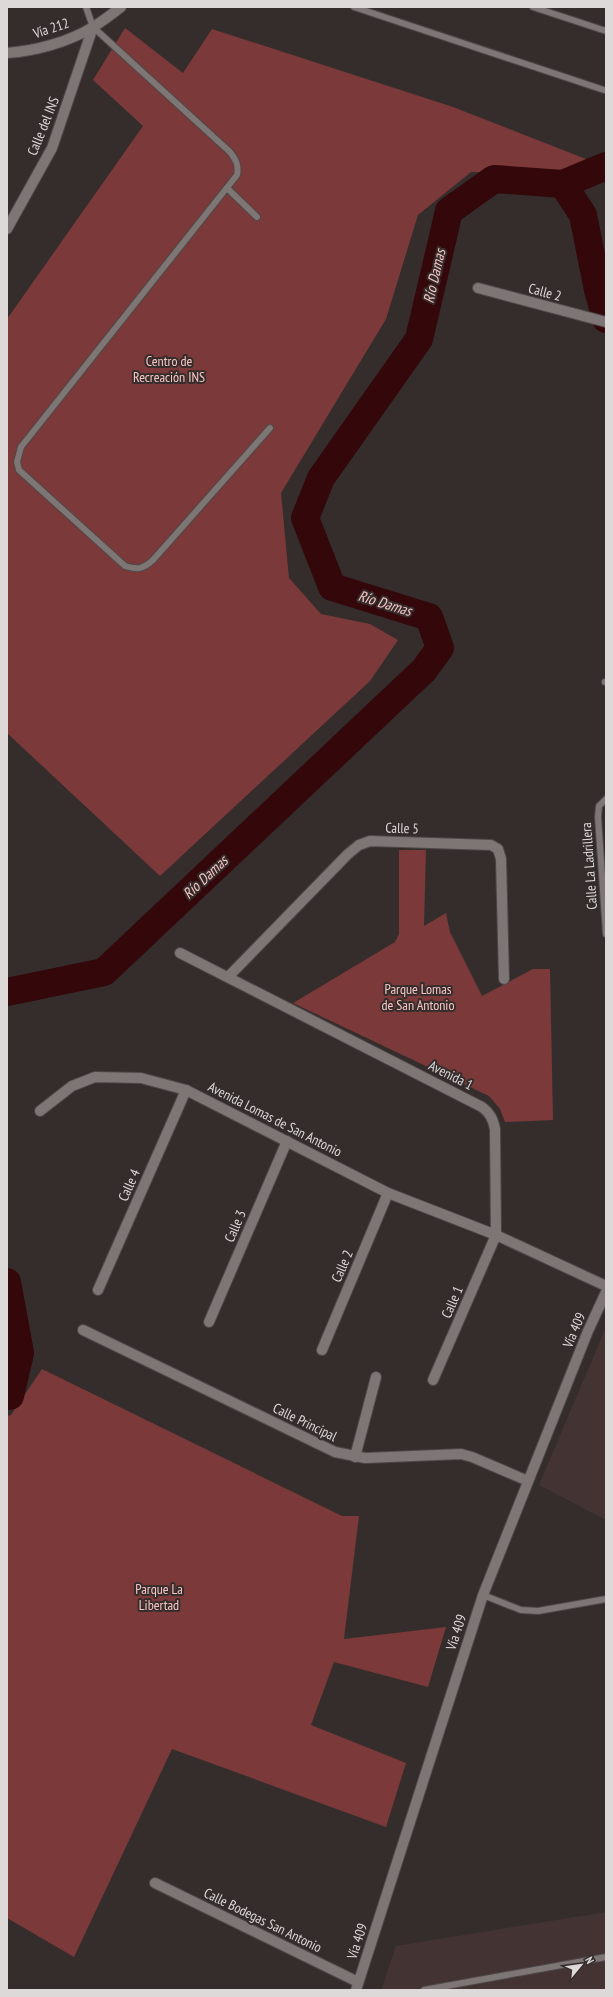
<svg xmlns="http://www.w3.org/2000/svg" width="613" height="1997" viewBox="0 0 613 1997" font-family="'PT Sans Narrow',sans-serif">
  <rect width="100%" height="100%" fill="#342d2c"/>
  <g fill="#433433">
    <polygon points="606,1327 606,1520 539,1485"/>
    <polygon points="606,1912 606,1990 381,1990 396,1946"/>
  </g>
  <g fill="#7b393a">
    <polygon points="125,28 183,73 212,29 453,107 591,161 562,174 471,172 418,215 386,319 281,493 289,578 321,614 370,624 398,640 370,681 160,876 7,733 7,319 143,126 93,80"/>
    <polygon points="399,850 426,850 424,926 446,913 450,932 482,996 533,969 550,969 553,1120 505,1122 500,1109 489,1096 293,1003 395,942 399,934"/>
    <polygon points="42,1369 342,1516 359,1516 344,1639 446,1627 428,1687 334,1662 311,1725 406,1763 386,1827 172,1749 74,1957 7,1918 7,1416 11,1415"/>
  </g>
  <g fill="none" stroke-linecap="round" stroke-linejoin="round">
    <g stroke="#34070b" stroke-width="28">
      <polyline points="563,184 583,215 598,290 606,319"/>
      <polyline points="7,992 104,972 424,670 440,648 429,617 332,587 305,518 321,478 419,339 449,211 494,179 563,184 606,166"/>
      <polyline points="7,1282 20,1353 10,1396 7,1396"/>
    </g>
    <defs>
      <g id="lane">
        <path d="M86 7 93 27 230 152C236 160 239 165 237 175L21 447 17 462 19 470 125 566C138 570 143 569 153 560L270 428"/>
        <polyline points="354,7 604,90"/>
        <polyline points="533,7 606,31"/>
        <polyline points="227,188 257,217"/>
        <polyline points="605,682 606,682"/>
        <polyline points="606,799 599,806 598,817 606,934"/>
        <polyline points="483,1595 521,1610 538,1611 606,1599"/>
        <polyline points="424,1990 606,1957"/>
      </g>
      <g id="street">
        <polyline points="7,229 52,148 93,27"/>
        <polyline points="478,288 606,322"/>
        <path d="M180 953 482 1107C490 1113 493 1119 495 1129L496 1235 606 1286"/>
        <polyline points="228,977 348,854 359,845 370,841 491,845 498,849 501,859 504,979"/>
        <polyline points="40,1111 72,1086 95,1077 141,1078 186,1090 388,1193 496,1235 433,1380"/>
        <polyline points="98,1290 186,1090"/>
        <polyline points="209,1322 287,1141"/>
        <polyline points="83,1330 335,1452 365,1458 461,1454 472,1457 528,1481"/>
        <polyline points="322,1350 388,1193"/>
        <polyline points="355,1457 376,1377"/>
        <polyline points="155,1883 358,1982"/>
      </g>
      <g id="secondary">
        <path d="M7 53C35 51 69 42 93 27 103 21 112 14 121 7"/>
        <polyline points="356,1990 483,1595 588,1331 606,1292"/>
      </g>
    </defs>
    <use href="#lane" stroke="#4e4848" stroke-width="8"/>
    <use href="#street" stroke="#4e4848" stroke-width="12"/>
    <use href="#secondary" stroke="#4e4848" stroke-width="12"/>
    <use href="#lane" stroke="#7e7575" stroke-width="6"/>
    <use href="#street" stroke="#7e7575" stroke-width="10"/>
    <use href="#secondary" stroke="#7e7575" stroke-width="10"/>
  </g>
  <g text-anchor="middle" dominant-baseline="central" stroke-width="4" stroke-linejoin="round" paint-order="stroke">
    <g font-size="14" fill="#ded9d9" stroke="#342d2c">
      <text transform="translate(51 28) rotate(-18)">Vía 212</text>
      <text transform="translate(43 126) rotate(-68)">Calle del INS</text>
      <text transform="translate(545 292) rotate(15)">Calle 2</text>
      <text transform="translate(402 828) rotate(2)">Calle 5</text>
      <text transform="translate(589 866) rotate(-94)">Calle La Ladrillera</text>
      <text transform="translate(451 1075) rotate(27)">Avenida 1</text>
      <text transform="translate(275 1119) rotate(27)">Avenida Lomas de San Antonio</text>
      <text transform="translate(129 1185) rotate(-66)">Calle 4</text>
      <text transform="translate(235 1226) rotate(-67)">Calle 3</text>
      <text transform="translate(342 1266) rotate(-67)">Calle 2</text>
      <text transform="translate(452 1302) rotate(-67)">Calle 1</text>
      <text transform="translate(574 1330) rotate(-67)">Vía 409</text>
      <text transform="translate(305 1422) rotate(26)">Calle Principal</text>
      <text transform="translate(456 1632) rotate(-72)">Vía 409</text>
      <text transform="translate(263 1920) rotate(26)">Calle Bodegas San Antonio</text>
      <text transform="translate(357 1941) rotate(-72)">Vía 409</text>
    </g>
    <g font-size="14" fill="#f9c5c3" stroke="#342d2c">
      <text x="169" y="361">Centro de<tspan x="169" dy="16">Recreación INS</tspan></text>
      <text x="418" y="989">Parque Lomas<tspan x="418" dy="16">de San Antonio</tspan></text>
      <text x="159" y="1589">Parque La<tspan x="159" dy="16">Libertad</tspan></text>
    </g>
    <g font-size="15" font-style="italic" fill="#f8c4c2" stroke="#342d2c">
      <text transform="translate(434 276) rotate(-77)">Río Damas</text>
      <text transform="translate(385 603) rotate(17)">Río Damas</text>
      <text transform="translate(205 877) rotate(-43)">Río Damas</text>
    </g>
  </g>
  <rect width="613" height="1997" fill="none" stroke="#ded9d9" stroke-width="16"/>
  <g transform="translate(581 1965) rotate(61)" stroke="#342d2c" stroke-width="3" paint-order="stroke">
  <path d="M0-3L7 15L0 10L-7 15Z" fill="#ded9d9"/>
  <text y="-6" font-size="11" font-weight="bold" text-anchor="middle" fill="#ded9d9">N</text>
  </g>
</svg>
